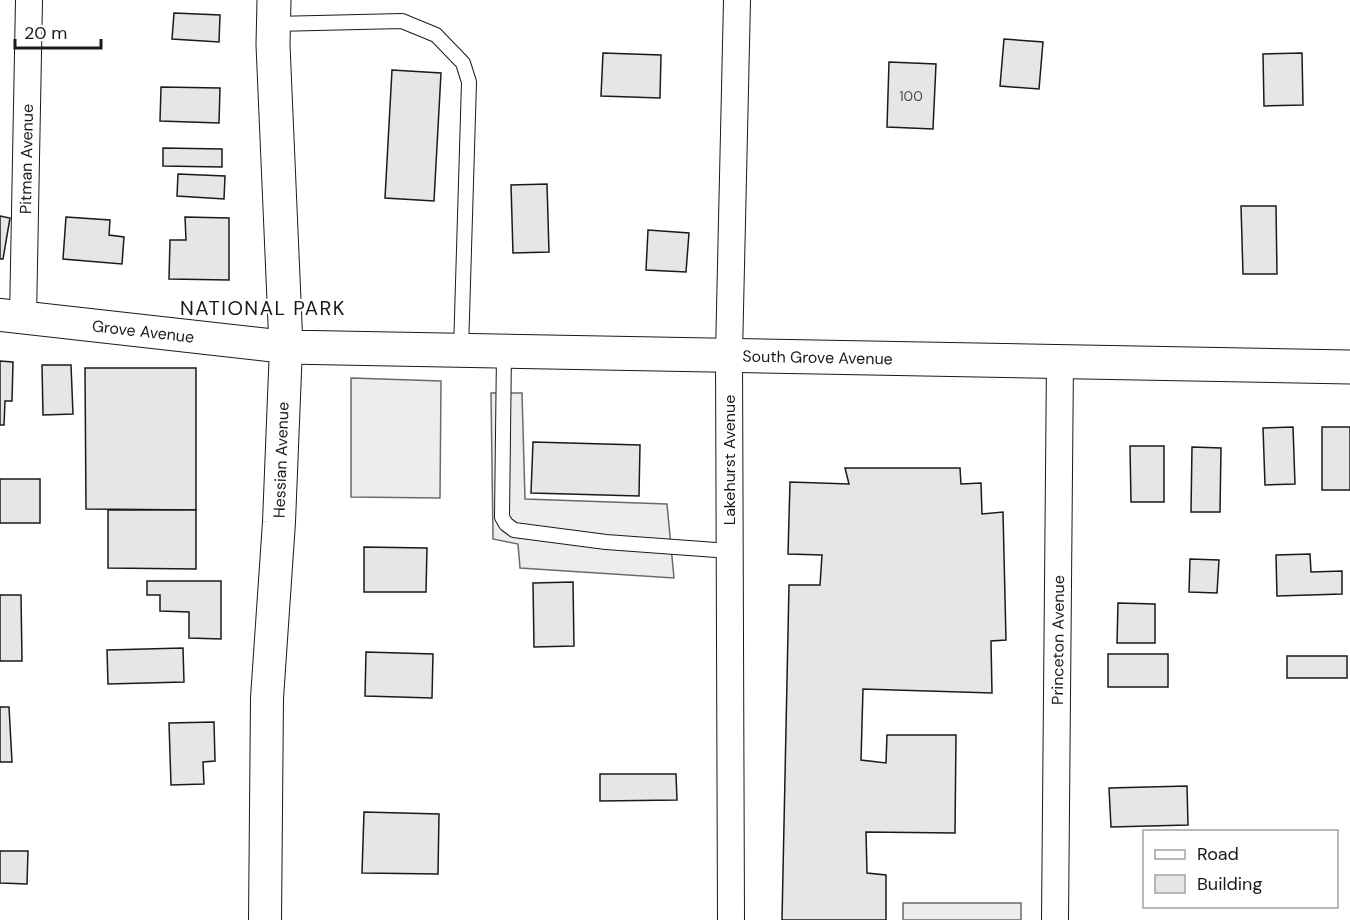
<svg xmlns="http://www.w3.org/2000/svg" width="1350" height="920" viewBox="0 0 1350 920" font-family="'DM Sans',sans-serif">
  <rect width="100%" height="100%" fill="#fff"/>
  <g fill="#ededed" stroke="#6a6a6a" stroke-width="1.5">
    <polygon points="351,378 441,381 440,498 351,497"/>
    <polygon points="491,393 522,393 525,499 667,504 674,578 520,568 518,544 493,539"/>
    <rect x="903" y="903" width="118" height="17"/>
  </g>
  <g fill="#e6e6e6" stroke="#1a1a1a" stroke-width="1.5">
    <polygon points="174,13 220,15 219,42 172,39"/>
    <polygon points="1004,39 1043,42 1039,89 1000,86"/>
    <polygon points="603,53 661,55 660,98 601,96"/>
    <polygon points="1302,53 1303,105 1264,106 1263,54"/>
    <polygon points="889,62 936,64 933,129 887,127"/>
    <polygon points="392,70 441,73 434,201 385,198"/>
    <polygon points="161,87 220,88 219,123 160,121"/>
    <polygon points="163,148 222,149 222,167 163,166"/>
    <polygon points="178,174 225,176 224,199 177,196"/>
    <polygon points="547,184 549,252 513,253 511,185"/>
    <polygon points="1241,206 1276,206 1277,274 1243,274"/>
    <polygon points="0,216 10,218 3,259 0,259"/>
    <polygon points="66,217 110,220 109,235 124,237 122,264 63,259"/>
    <polygon points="185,217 229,218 229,280 169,279 170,240 186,240"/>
    <polygon points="648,230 689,233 686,272 646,270"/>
    <polygon points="0,361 13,362 12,401 5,401 4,425 0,425"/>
    <polygon points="42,365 71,365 73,414 43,415"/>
    <polygon points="85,368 196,368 196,510 86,509"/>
    <polygon points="1293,427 1295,484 1265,485 1263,428"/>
    <rect x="1322" y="427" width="28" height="63"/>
    <polygon points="533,442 640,445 639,496 531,493"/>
    <polygon points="1130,446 1164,446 1164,502 1131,502"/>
    <polygon points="1192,447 1221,448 1220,512 1191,512"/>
    <polygon points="845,468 960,468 961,484 981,483 982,514 1003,512 1006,640 991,641 992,693 863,689 861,760 886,763 887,735 956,735 955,833 866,832 867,873 886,875 886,920 782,920 789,585 820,585 822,555 788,554 790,482 849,484"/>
    <rect x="0" y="479" width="40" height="44"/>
    <polygon points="108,510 196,510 196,569 108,568"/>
    <polygon points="364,547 427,548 426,592 364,592"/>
    <polygon points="1310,554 1311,572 1342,571 1342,594 1277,596 1276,555"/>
    <polygon points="1190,559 1219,560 1217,593 1189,592"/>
    <polygon points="147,581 221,581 221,639 189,638 189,612 160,611 160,595 147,595"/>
    <polygon points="573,582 574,646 534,647 533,583"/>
    <polygon points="0,595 21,595 22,661 0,661"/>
    <polygon points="1118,603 1155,604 1155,643 1117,643"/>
    <polygon points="183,648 184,682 108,684 107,650"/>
    <polygon points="366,652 433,654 432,698 365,696"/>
    <rect x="1108" y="654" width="60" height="33"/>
    <rect x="1287" y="656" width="60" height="22"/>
    <polygon points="0,707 9,707 12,762 0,762"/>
    <polygon points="214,722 215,761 203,762 204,784 171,785 169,723"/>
    <polygon points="600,774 676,774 677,800 600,801"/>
    <polygon points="1187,786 1188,825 1111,827 1109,788"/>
    <polygon points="364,812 439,814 438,874 362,873"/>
    <polygon points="0,851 28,851 27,884 0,883"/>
  </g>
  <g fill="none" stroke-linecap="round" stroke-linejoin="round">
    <defs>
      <g id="service">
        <polyline points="274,24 402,21 436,35 463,63 469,82 461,350"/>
        <polyline points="504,352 502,517 506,524 514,530 606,542 730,551"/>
      </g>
      <g id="minor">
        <path id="s1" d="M23 318 29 0"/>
        <polyline points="731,920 729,354 737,0"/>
        <path id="s2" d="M1055 920 1060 360"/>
      </g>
      <g id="tertiary">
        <path id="s3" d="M0 315 286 347 279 522 267 698 265 920"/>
      </g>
      <g id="secondary">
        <path id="s4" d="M274 0 273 45 286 347 1350 367"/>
      </g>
    </defs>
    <use href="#service" stroke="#1a1a1a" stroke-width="16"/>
    <use href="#minor" stroke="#1a1a1a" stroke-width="28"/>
    <use href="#tertiary" stroke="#1a1a1a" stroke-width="34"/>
    <use href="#secondary" stroke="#1a1a1a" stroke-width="35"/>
    <use href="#service" stroke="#fff" stroke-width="14"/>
    <use href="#minor" stroke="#fff" stroke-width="26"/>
    <use href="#tertiary" stroke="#fff" stroke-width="32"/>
    <use href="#secondary" stroke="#fff" stroke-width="33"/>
  </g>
  <g text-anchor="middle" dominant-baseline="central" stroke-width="4.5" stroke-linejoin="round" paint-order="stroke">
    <g font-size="14" fill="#4d4d4d">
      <text x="911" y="96">100</text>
    </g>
    <g font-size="16" fill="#1a1a1a" stroke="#fff">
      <text stroke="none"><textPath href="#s1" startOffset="159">Pitman Avenue</textPath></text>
      <text stroke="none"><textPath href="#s3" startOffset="144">Grove Avenue</textPath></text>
      <text stroke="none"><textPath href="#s4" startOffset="879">South Grove Avenue</textPath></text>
      <text transform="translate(281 460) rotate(-88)">Hessian Avenue</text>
      <text transform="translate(729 460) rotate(-90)">Lakehurst Avenue</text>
      <text stroke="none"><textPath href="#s2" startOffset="280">Princeton Avenue</textPath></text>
    </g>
    <g font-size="20" letter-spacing="1.5" fill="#1a1a1a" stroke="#fff">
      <text x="263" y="308">NATIONAL PARK</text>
    </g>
  </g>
  <rect x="1143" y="830" width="195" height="78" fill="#ffffff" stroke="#a3a3a3" stroke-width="1.5"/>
  <rect x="1155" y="850" width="30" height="9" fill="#ffffff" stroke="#a3a3a3" stroke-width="1.5"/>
  <text x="1197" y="860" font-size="18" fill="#1a1a1a">Road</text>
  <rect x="1155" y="875" width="30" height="18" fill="#e6e6e6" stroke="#a3a3a3" stroke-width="1.5"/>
  <text x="1197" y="890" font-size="18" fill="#1a1a1a">Building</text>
  <path d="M15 39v9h86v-9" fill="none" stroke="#1a1a1a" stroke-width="3"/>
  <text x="24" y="39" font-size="18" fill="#1a1a1a" stroke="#ffffff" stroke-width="4.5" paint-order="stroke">20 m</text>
</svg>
